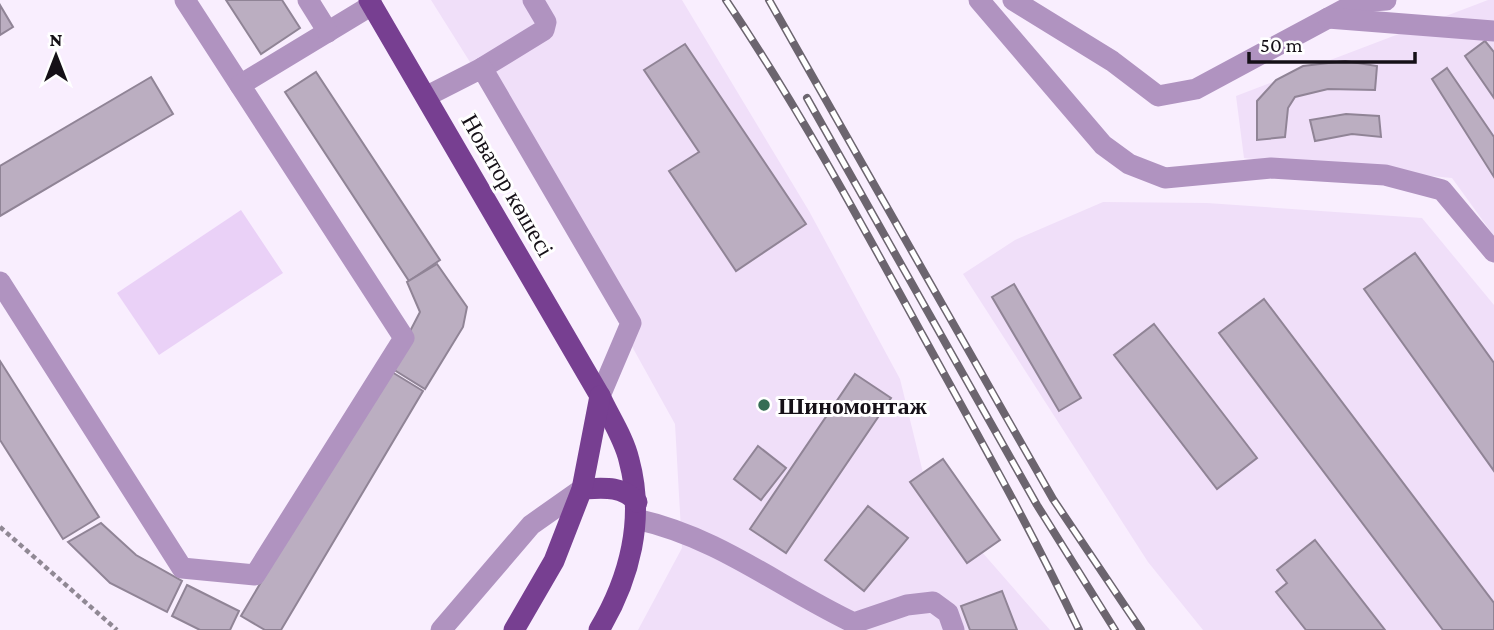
<svg xmlns="http://www.w3.org/2000/svg" width="1494" height="630" viewBox="0 0 1494 630" font-family="'Crimson Pro',serif">
  <rect width="100%" height="100%" fill="#f9eefe"/>
  <g fill="#f0dff9">
    <polygon points="431,0 682,0 809,211 900,379 927,489 1050,630 638,630 682,548 675,424 507,121"/>
    <polygon points="1488,0 1494,0 1494,236 1452,178 1244,158 1236,96"/>
    <polygon points="1103,202 1207,203 1422,218 1494,305 1494,630 1203,630 1148,562 963,274 1015,240"/>
  </g>
  <polygon fill="#ead1f7" points="241,210 283,273 159,355 117,293"/>
  <g fill="#bbaec1" stroke="#908496" stroke-width="2">
    <polygon points="226,0 282,0 300,28 261,54"/>
    <polygon points="0,5 13,27 0,35"/>
    <polygon points="1485,41 1494,52 1494,98 1465,56"/>
    <polygon points="685,44 806,224 736,271 669,171 699,152 644,70"/>
    <polygon points="1345,61 1377,66 1375,90 1328,89 1295,97 1288,108 1285,137 1257,140 1257,101 1276,80 1303,66"/>
    <polygon points="1447,68 1494,137 1494,177 1432,79"/>
    <polygon points="316,72 440,260 409,281 285,92"/>
    <polygon points="151,77 173,114 0,216 0,166"/>
    <polygon points="1346,114 1379,116 1381,137 1352,134 1315,141 1310,120"/>
    <polygon points="1415,253 1494,363 1494,471 1364,289"/>
    <polygon points="437,264 467,307 463,327 425,389 391,368 420,312 407,282"/>
    <polygon points="1014,284 1081,398 1059,411 992,297"/>
    <polygon points="1264,299 1494,603 1494,630 1443,630 1219,333"/>
    <polygon points="1154,324 1257,458 1217,489 1114,355"/>
    <polygon points="0,361 99,517 63,539 0,440"/>
    <polygon points="387,369 423,391 281,630 265,630 241,616"/>
    <polygon points="855,374 891,398 786,553 750,529"/>
    <polygon points="758,446 786,468 761,500 734,479"/>
    <polygon points="943,459 1000,540 967,563 910,482"/>
    <polygon points="868,506 908,538 864,591 825,560"/>
    <polygon points="101,523 136,555 182,581 167,612 110,583 68,542"/>
    <polygon points="1315,540 1385,630 1306,630 1276,592 1287,583 1277,570"/>
    <polygon points="187,585 239,611 230,630 200,630 172,616"/>
    <polygon points="1002,591 1017,630 970,630 961,606"/>
  </g>
  <g fill="none" stroke-linecap="round" stroke-linejoin="round">
    <polyline stroke="#908894" stroke-width="4.5" stroke-dasharray="5 3.5" stroke-linecap="butt" points="0,527 117,630"/>
    <g stroke="#b093c0" stroke-width="21">
      <polyline points="185,0 240,85 372,5"/>
      <polyline points="308,0 328,32"/>
      <polyline points="979,0 1103,145 1129,164 1165,178 1271,168 1385,175 1442,190 1494,252"/>
      <polyline points="1013,0 1112,61 1158,96 1196,89 1358,2 1386,0"/>
      <polyline points="1328,18 1494,31"/>
      <polyline points="482,68 544,30 546,22 533,0"/>
      <polyline points="427,96 482,68 631,323 600,396"/>
      <polyline points="0,282 182,568 255,575 404,338 240,85"/>
      <path d="M636 519C721 538 778 587 854 623L907 605 933 602 948 613 954 630"/>
      <polyline points="441,630 531,525 582,489"/>
    </g>
    <g stroke="#773f91" stroke-width="21">
      <path d="M369 0 600 396C609 416 624 438 629 460 645 519 630 578 599 630"/>
      <path d="M582 489C602 488 622 485 637 502"/>
      <polyline points="514,630 554,561 582,489 600,396"/>
    </g>
    <defs>
      <g id="rail">
        <path d="M726 0C798 107 860 221 922 334 976 432 1031 529 1079 630"/>
        <polyline points="769,0 1053,499 1141,630"/>
        <polyline points="807,98 1037,505 1115,630"/>
      </g>
    </defs>
    <use href="#rail" stroke="#6c656f" stroke-width="8"/>
    <use href="#rail" stroke="#fff" stroke-width="5" stroke-dasharray="16" stroke-linecap="butt"/>
  </g>
  <circle fill="#356d55" stroke="#fff" stroke-width="2.5" cx="764" cy="405" r="7"/>
  <g text-anchor="middle" dominant-baseline="central" stroke-width="6" stroke-linejoin="round" paint-order="stroke">
    <g font-size="24" fill="#151017" stroke="#fff">
      <text transform="translate(508 185) rotate(60)">Новатор көшесі</text>
    </g>
    <g font-size="24" font-weight="bold" fill="#151017" stroke="#fff" text-anchor="start">
      <text x="778" y="405">Шиномонтаж</text>
    </g>
  </g>
  <g transform="translate(56 56)" stroke="#ffffff" stroke-width="5" paint-order="stroke">
  <path d="M0-5L12 26L0 18L-12 26Z" fill="#151017"/>
  <text y="-10" font-size="19" font-weight="bold" text-anchor="middle" fill="#151017">N</text>
  </g>
  <path d="M1249 52v10h166v-10" fill="none" stroke="#151017" stroke-width="3.5"/>
  <text x="1260" y="52" font-size="21" fill="#151017" stroke="#ffffff" stroke-width="5" paint-order="stroke">50 m</text>
</svg>
